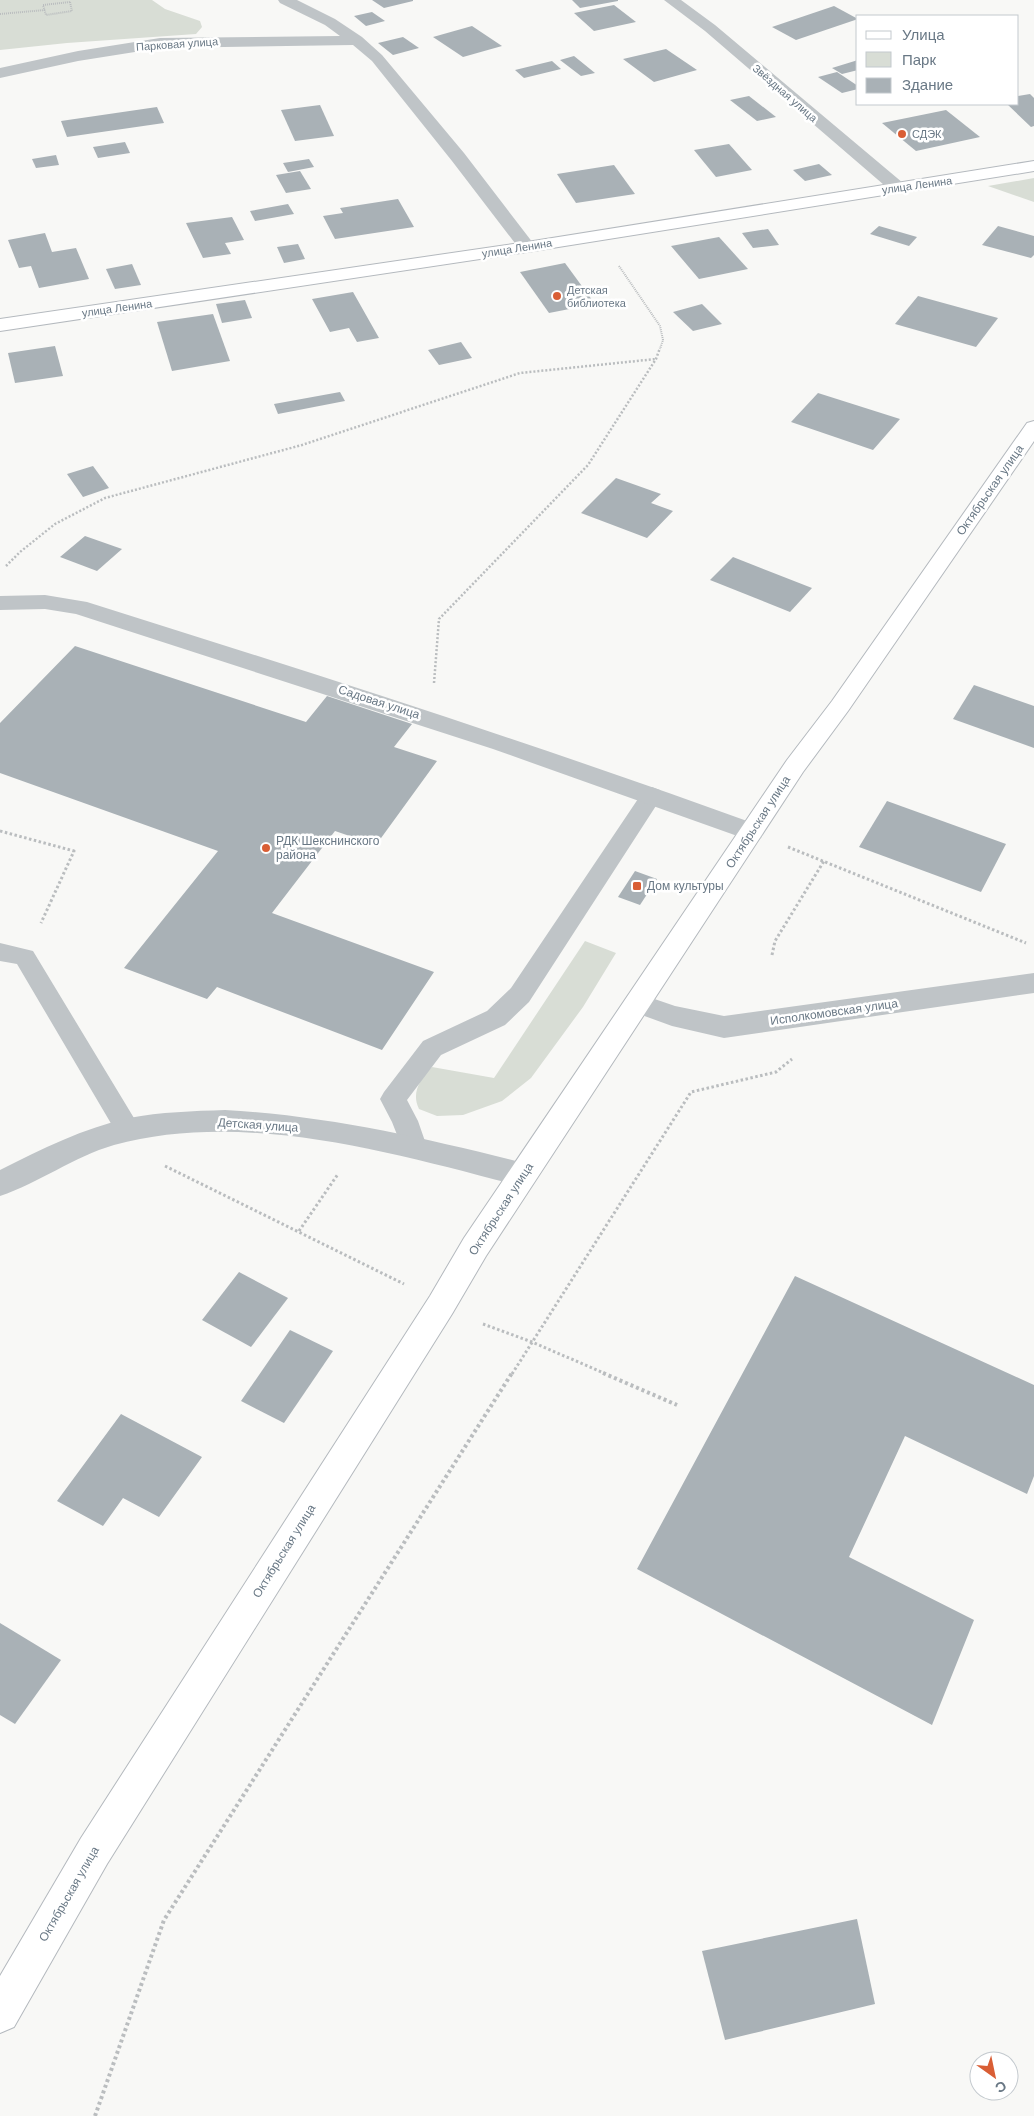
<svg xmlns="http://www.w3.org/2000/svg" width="1034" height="2116" viewBox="0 0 1034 2116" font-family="'DM Sans',sans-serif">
  <rect width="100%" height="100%" fill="#f8f8f6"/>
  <g fill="#d8ddd5">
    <polygon points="0,0 152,0 165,9 200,21 202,27 196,34 67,43 0,50"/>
    <polygon points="1034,178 1034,202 988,186"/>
    <path d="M585 941 616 953 583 1007 531 1078 502 1101 463 1115 437 1116 419 1109C411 1093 420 1079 432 1067L494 1078Z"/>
  </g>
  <g fill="#a9b1b6">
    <polygon points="372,0 413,0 413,1 384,8"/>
    <polygon points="572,0 618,0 618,1 580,8"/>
    <polygon points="614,5 636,22 594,31 574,13"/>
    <polygon points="834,6 858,19 796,40 772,27"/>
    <polygon points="372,12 385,21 366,26 354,16"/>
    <polygon points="472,26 502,46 463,57 433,37"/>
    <polygon points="403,37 419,48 393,55 378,43"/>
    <polygon points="666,49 697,70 654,82 623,59"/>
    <polygon points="574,56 595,73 581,76 560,60"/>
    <polygon points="858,60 858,70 842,74 832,68"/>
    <polygon points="552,61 561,69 524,78 515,70"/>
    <polygon points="837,72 858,86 858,89 842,93 818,77"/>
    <polygon points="1030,94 1034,98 1034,126 1031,127 1007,104 1018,104 1018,96"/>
    <polygon points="749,96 776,117 757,121 730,100"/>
    <polygon points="320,105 334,136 295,141 281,110"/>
    <polygon points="157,107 164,123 67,137 61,121"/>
    <polygon points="946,110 980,137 916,151 882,123"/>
    <polygon points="125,142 130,153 98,158 93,147"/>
    <polygon points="729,144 752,170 716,177 694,150"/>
    <polygon points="56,155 59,165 36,168 32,159"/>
    <polygon points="309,159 314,167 288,172 283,163"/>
    <polygon points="819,164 832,175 805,181 793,170"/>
    <polygon points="614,165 635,194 576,203 557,174"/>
    <polygon points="300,171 311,189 286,193 276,175"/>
    <polygon points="398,199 414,227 335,239 323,216 343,213 340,208"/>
    <polygon points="288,204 294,214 255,221 250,211"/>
    <polygon points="232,217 244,240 225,243 231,254 203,258 186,223"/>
    <polygon points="879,226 917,237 909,246 870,234"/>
    <polygon points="998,226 1034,236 1034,255 1031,258 982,245"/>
    <polygon points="768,229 779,245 753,248 742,233"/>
    <polygon points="45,233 52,252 76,248 89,279 39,288 31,266 19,268 8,240"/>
    <polygon points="719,237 748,269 699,279 671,246"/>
    <polygon points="298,244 305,259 284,263 277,247"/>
    <polygon points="565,263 595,304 549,313 520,272"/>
    <polygon points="132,264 141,285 115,289 106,269"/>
    <polygon points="353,292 379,338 357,342 349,328 330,332 312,299"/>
    <polygon points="918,296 998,318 976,347 895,324"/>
    <polygon points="245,300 252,318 222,323 216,304"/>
    <polygon points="702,304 722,324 693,331 673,312"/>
    <polygon points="213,314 230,361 172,371 157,322"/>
    <polygon points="461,342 472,358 439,365 428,350"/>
    <polygon points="55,346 63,376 15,383 8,353"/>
    <polygon points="340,392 345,401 278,414 274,404"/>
    <polygon points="818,393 900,419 873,450 791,422"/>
    <polygon points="93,466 109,488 83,497 67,474"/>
    <polygon points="616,478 661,494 651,503 673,511 647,538 581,513"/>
    <polygon points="85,536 122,549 97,571 60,557"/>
    <polygon points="733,557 812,588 790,612 710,580"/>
    <polygon points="75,646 306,722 327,696 412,724 394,747 437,761 376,845 335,831 272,913 434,972 382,1050 217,987 207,999 124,968 218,851 0,773 0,723"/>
    <polygon points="974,685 1034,706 1034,748 953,719"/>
    <polygon points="887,801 1006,844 981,892 859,847"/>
    <polygon points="635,871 657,879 640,905 618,897"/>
    <polygon points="239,1272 288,1298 251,1347 202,1320"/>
    <polygon points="795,1276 1034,1385 1034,1476 1027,1494 905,1436 849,1557 974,1620 932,1725 637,1569"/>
    <polygon points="290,1330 333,1351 284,1423 241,1401"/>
    <polygon points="121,1414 202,1457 159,1517 123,1498 103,1526 57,1501"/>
    <polygon points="0,1623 61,1660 15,1724 0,1715"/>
    <polygon points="857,1919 875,2004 725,2040 702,1951"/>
  </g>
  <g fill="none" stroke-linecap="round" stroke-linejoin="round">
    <defs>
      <g id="secondary">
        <polygon points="1034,161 1034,171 527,252 0,331 0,319 527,242"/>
        <polygon points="1034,421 1034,441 848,711 803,772 486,1256 452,1314 107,1864 14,2027 0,2033 0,1976 81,1838 430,1296 464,1238 787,760 832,701 1027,423"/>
      </g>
    </defs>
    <use href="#secondary" stroke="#b4b9be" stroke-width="2"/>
    <g stroke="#babdbf" stroke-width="2" stroke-dasharray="1 1" stroke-linecap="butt">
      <polygon points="70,2 72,11 46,15 43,5"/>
      <polyline points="0,14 45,10"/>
      <polyline points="619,266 660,326 663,340 660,349"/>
    </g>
    <g stroke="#babdbf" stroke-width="2.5" stroke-dasharray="2 2" stroke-linecap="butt">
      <polyline points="6,566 20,552 55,524 105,498 302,445 520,373 656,359"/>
      <polyline points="434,683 439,619 588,465 656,359 660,348"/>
    </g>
    <g stroke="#babdbf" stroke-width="3" stroke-dasharray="2.5 2.5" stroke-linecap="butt">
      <polyline points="0,831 74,851 41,923"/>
      <polyline points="788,847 1026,943"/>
      <polyline points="772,955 775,941 824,861"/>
      <polyline points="165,1166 404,1284"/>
      <polyline points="299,1231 338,1174"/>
      <polyline points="483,1324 532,1342 606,1374"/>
      <polyline points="512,1374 691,1092 776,1072 792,1059"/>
    </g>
    <g stroke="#babdbf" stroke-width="4" stroke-dasharray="3 3" stroke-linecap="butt">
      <polyline points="603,1373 677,1405"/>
      <polyline points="95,2116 164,1920 512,1373"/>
    </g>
    <g fill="#bfc4c7" fill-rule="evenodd">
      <polygon points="652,787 660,790 663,795 529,1002 505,1025 441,1055 407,1100 418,1121 427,1147 423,1155 414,1158 405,1155 392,1122 380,1099 384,1092 423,1041 487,1011 511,988 644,790"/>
      <polygon points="0,943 33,951 137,1123 141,1130 137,1137 128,1140 119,1137 17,964 0,961"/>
    </g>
    <g fill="#bfc4c7" fill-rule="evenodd">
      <polygon points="278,0 297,0 335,19 362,37 382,55 464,153 533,243 536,247 533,251 527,252 521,251 452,161 372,61 353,45 160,48 78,61 0,78 0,68 78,51 160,38 340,36 325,25 280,3"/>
      <polygon points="664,0 681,0 715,25 903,183 905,187 903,191 891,191 705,31"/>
      <path d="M45 595 87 602C313 673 538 745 761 826L764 832 761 838 752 841 743 838 493 749 76 614 45 609 0 610V596Z"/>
      <polygon points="1034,973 1034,993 724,1038 672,1026 628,1010 624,1003 628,996 637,993 675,1006 724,1016"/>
      <path d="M225 1110C329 1116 424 1138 524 1163L534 1167 538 1175 534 1183 524 1187C396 1154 246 1109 114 1145 73 1157 39 1183 0 1196V1170C41 1149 84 1128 129 1118 161 1112 193 1111 225 1110Z"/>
    </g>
    <use href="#secondary" fill="#fff" fill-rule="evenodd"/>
  </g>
  <g fill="#d95e35" stroke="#fff" stroke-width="2">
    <circle cx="902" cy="134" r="5"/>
    <circle cx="557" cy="296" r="5"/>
    <circle cx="266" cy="848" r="5"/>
    <rect x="632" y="881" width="10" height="10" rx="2.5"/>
  </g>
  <g text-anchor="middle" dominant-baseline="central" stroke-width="5" stroke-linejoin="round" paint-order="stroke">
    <g font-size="11" fill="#697885" stroke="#fff">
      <text transform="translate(177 44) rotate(-4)">Парковая улица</text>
      <text transform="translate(785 93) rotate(41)">Звёздная улица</text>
      <text transform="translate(917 185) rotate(-8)">улица Ленина</text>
      <text transform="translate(517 248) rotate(-9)">улица Ленина</text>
      <text transform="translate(117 308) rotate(-8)">улица Ленина</text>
    </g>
    <g font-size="11" fill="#697885" stroke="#fff" text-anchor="start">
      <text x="912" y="134">СДЭК</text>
      <text x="567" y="290">Детская<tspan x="567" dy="13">библиотека</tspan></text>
    </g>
    <g font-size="12" fill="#697885" stroke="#fff">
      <text transform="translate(990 490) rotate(-55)">Октябрьская улица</text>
      <text transform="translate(379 702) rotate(18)">Садовая улица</text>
      <text transform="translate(758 822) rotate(-57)">Октябрьская улица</text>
      <text transform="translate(834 1012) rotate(-8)">Исполкомовская улица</text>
      <text transform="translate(258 1125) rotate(4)">Детская улица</text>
      <text transform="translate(501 1209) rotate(-57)">Октябрьская улица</text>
      <text transform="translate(284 1551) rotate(-58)">Октябрьская улица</text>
      <text transform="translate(69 1894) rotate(-60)">Октябрьская улица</text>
    </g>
    <g font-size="12" fill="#697885" stroke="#fff" text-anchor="start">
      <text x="276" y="841">РДК Шекснинского<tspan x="276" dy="14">района</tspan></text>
      <text x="647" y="886">Дом культуры</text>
    </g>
  </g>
  <rect x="856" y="15" width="162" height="90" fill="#ffffff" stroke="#c3c9ce"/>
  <rect x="866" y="31" width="25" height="8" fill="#ffffff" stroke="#c3c9ce"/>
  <text x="902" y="40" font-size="15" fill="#697885">Улица</text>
  <rect x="866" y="52" width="25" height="15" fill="#d8ddd5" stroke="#c3c9ce"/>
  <text x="902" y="65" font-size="15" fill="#697885">Парк</text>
  <rect x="866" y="78" width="25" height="15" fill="#a9b1b6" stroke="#c3c9ce"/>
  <text x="902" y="90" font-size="15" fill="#697885">Здание</text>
  <g transform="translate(994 2076) rotate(147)"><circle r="24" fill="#ffffff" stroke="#c3c9ce"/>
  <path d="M0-4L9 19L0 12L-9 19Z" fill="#d95e35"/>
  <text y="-8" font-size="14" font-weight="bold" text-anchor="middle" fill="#697885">С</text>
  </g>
</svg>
